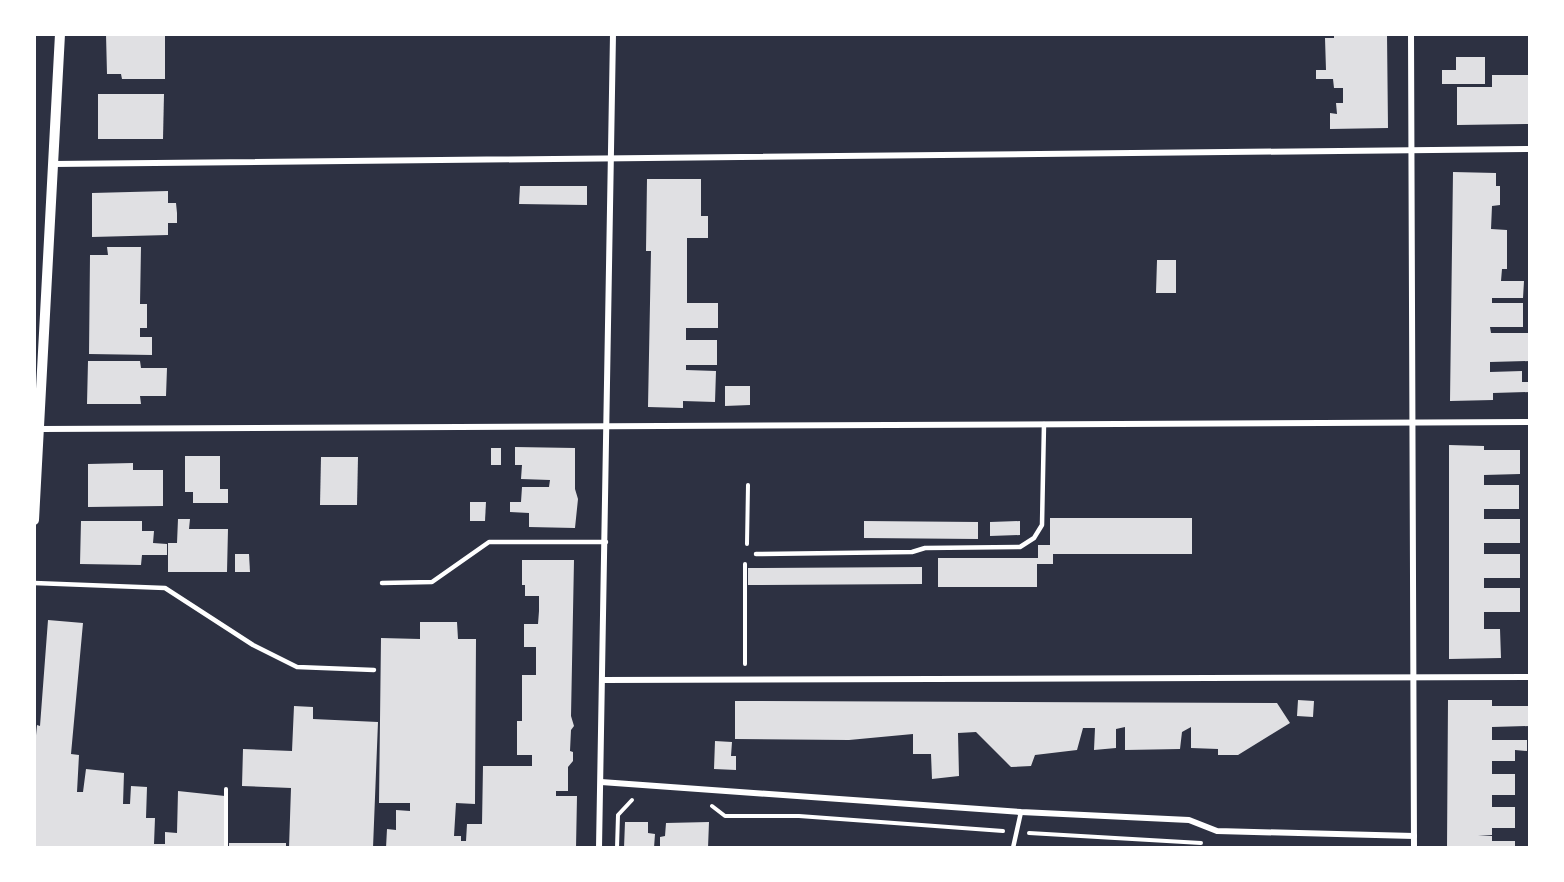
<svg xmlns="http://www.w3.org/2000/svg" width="1564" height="882" viewBox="0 0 1564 882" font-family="'PT Serif',serif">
  <rect width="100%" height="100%" fill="#2d3142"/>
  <g fill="#e0e0e3">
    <polygon points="106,34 165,34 165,79 122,79 121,74 107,74"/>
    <polygon points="1334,34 1387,34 1388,128 1330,129 1330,113 1337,114 1336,103 1343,103 1343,88 1334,88 1333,79 1316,79 1316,70 1326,70 1325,38 1334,38"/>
    <polygon points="1456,57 1485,57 1485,84 1442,84 1442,70 1456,70"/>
    <polygon points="1492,75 1530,75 1530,124 1457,125 1457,87 1492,87"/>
    <polygon points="98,94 164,94 163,139 98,139"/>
    <polygon points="1453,172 1496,173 1496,186 1500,186 1500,205 1492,206 1491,229 1507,230 1507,269 1502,269 1501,281 1524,281 1523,298 1492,298 1492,303 1523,303 1523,327 1490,327 1491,333 1530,333 1530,361 1490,362 1490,372 1522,371 1522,382 1530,382 1530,392 1493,393 1493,400 1450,401"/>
    <polygon points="647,179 701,179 701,216 708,216 708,238 687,238 687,303 718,303 718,328 686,328 686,340 717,340 717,365 686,365 686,370 716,371 715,402 683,401 683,408 648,407 651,251 646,251"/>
    <polygon points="520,186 587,186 587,205 519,204"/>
    <polygon points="168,191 168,203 176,203 177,213 177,223 168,223 168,235 92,237 92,193"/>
    <polygon points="107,247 141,247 140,304 147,304 147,328 140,328 140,337 152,337 152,355 89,354 90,255 108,255"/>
    <polygon points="1157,260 1176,260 1176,293 1156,293"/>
    <polygon points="88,361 140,361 141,368 167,368 166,396 140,396 141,404 87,404"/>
    <polygon points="725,386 750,386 750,405 725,406"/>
    <polygon points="1449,445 1484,446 1484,450 1520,450 1520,474 1484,475 1484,485 1519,485 1519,509 1484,509 1484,519 1520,519 1520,543 1484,543 1484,554 1520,554 1520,578 1484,578 1484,588 1520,588 1520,612 1484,612 1484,629 1500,629 1501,658 1449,659"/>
    <polygon points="515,447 575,448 575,489 578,499 575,528 529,527 529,513 510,512 510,502 521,502 522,487 549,487 550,480 521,479 522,465 515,465"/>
    <rect x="491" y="448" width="10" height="17"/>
    <polygon points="185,456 220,456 220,489 228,489 228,503 193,503 193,492 185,492"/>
    <polygon points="321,457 358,457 357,505 320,505"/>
    <polygon points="133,463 133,470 163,470 163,506 88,507 88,464"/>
    <polygon points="470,502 486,502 485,521 470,521"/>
    <polygon points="1050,518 1192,518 1192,554 1053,554 1053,564 1037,564 1037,587 938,587 938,558 1038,558 1038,545 1050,545"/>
    <polygon points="178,519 190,519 189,529 228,529 227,572 168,572 168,543 177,543"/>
    <polygon points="81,521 142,521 142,531 154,531 153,543 167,544 167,555 142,555 141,565 80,564"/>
    <polygon points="864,521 978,522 978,539 864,538"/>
    <polygon points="1020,521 1020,535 990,536 990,522"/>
    <polygon points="235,554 249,554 250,572 235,572"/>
    <polygon points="522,560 574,560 571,716 574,726 571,730 570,751 573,752 573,761 568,767 568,791 556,791 556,796 577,796 576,848 386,848 387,829 396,830 396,810 410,811 410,803 379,803 381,638 420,639 420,622 457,622 458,639 476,639 475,804 456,803 454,836 461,836 461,841 466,841 467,824 482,824 483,766 532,766 532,755 517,755 517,721 522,721 522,675 536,675 536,647 524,647 524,624 538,624 539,611 539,596 525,596 525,585 522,585"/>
    <polygon points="922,567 922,584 748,585 748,568"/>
    <polygon points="48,620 83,623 71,754 79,755 77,792 83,792 86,769 124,773 123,804 130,804 131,786 147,787 146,818 155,818 154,844 165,844 165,832 177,833 178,791 225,796 224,848 34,848 34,756 37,725 40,726"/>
    <polygon points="1298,700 1314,701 1313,717 1297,716"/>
    <polygon points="1448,700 1492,700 1492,706 1528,706 1529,726 1492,727 1492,740 1527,740 1527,751 1515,750 1515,761 1492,761 1492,774 1515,774 1515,795 1492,795 1492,807 1515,807 1515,828 1492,828 1492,835 1478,835 1492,836 1492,841 1515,841 1515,848 1447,848"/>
    <polygon points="735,701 1277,703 1290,723 1238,755 1218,755 1218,749 1191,748 1191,727 1182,732 1180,749 1125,750 1125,727 1116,729 1116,748 1094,750 1095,728 1083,728 1077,750 1035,755 1031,766 1011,767 976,732 958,733 959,776 932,779 931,754 913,754 913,734 849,740 735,739"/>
    <polygon points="294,706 313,707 313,719 378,722 373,848 289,848 291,788 242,786 243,749 292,751"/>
    <polygon points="715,741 732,742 731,756 736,756 736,770 714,769"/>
    <polygon points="625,822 648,822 648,833 655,834 654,848 624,848"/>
    <polygon points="709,822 708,848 660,848 660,837 665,836 666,823"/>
    <rect x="229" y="843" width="57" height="5"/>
  </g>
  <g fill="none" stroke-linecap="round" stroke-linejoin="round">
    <g stroke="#fff" stroke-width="4">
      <polyline points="747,544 748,485"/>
      <polyline points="745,664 745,564"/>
      <polyline points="712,806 725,816 799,816 1003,831"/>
      <polyline points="1029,833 1201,843"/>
      <polyline points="226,848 226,789"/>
      <polyline points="617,848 618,815 632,800"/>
    </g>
    <g stroke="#fff" stroke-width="4.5">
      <polyline points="756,554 912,552 925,548 1020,547 1034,538 1042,525 1044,424"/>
      <polyline points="34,583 165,588 253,645 297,667 374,670"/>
      <polyline points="382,583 432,582 489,542 606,542"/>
      <polyline points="1013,848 1021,812"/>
    </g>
    <g stroke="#fff" stroke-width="6">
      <polyline points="1411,34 1414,848"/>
      <polyline points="53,164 1530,149"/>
      <polyline points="41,429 1530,422"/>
      <polyline points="604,680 1530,677"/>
      <polyline points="601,782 1021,812 1189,820 1217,831 1414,836"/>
      <polyline points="599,848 613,34"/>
    </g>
    <polyline stroke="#fff" stroke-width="10" points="34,520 60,34"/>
  </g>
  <rect width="1564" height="882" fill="none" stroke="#ffffff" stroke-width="72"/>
</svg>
